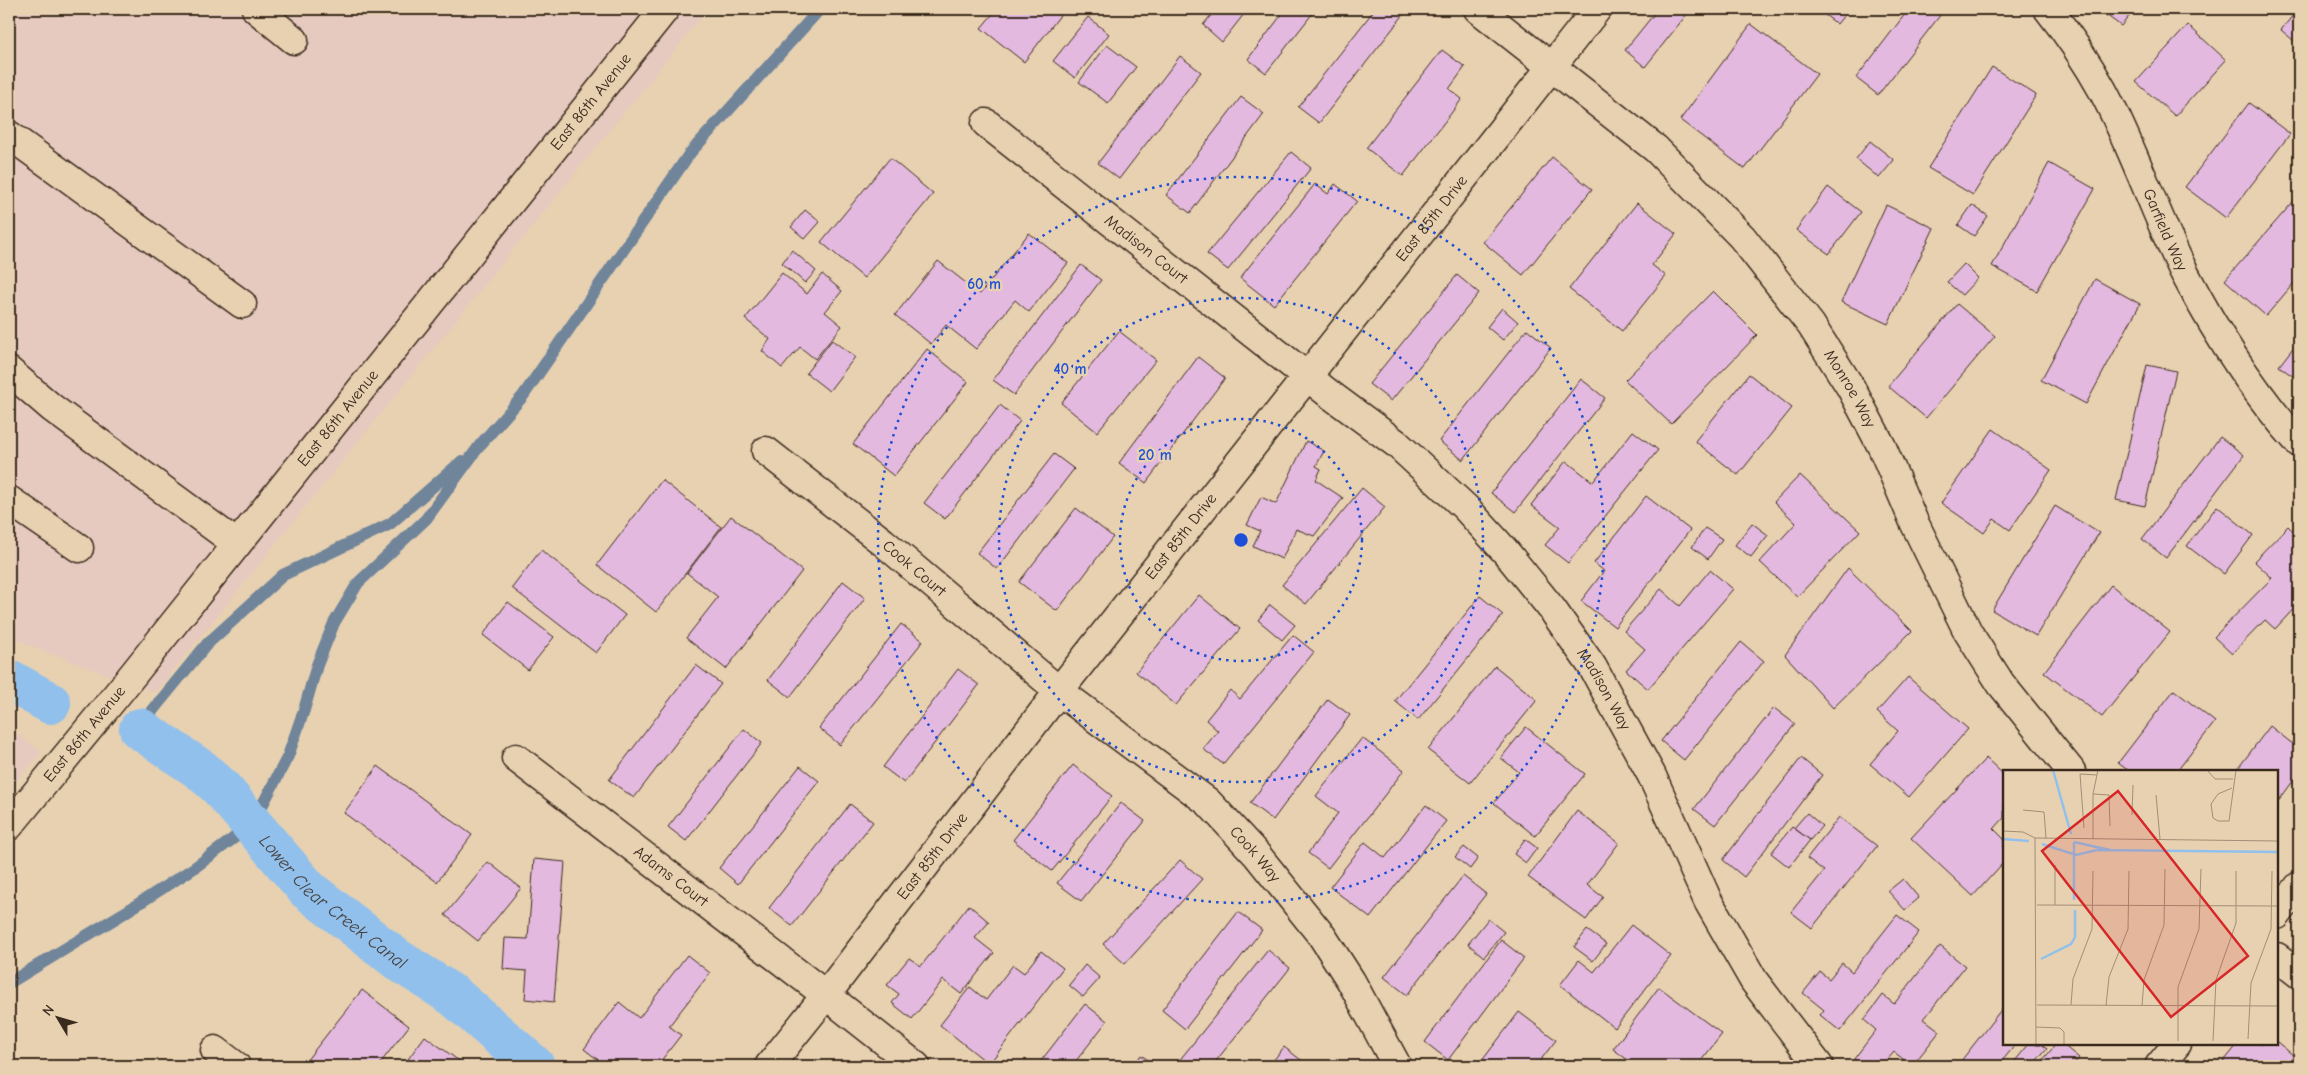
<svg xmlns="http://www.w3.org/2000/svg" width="2308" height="1075" viewBox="0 0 2308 1075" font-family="'Comic Neue',sans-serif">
  <rect width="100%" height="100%" fill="#e7d1b1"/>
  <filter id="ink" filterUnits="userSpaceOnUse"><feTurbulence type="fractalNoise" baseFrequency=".02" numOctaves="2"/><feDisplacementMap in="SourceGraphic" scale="10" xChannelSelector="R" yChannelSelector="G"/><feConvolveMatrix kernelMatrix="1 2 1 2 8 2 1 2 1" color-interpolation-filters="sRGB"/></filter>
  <g filter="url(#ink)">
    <g fill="#e6cabf">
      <polygon points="9,9 708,9 155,693 31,646 9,635"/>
      <polygon points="9,728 42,752 9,789"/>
    </g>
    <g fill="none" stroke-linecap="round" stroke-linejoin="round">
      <g stroke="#6f849a" stroke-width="12">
        <polyline points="140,729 153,710 207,644 283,575 390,524 462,461"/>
        <polyline points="9,983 124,913 194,868 234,838 263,804 288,756 304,710 317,665 334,623 358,583 426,519 480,445 523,396 690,153 820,9"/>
      </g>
      <g stroke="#91c0ec" stroke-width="42">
        <polyline points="9,680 50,703"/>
        <path id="s1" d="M140 729 201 770 220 787 308 890 398 960 454 996 534 1066"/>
      </g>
    </g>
    <g fill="#e4b9df" stroke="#3b2a1e">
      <polygon points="997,9 1065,9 1024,62 981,28"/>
      <polygon points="1216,9 1248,9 1222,42 1203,25"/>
      <polygon points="1286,9 1316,9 1266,73 1248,59"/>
      <polygon points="1375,9 1408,9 1319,123 1298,107"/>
      <polygon points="1658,9 1691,9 1645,67 1625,50"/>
      <polygon points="1817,9 1849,9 1837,24"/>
      <polygon points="1909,9 1945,9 1878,95 1856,78"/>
      <polygon points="2098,9 2135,9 2121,26"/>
      <polygon points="2298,9 2299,9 2299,45 2281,30"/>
      <polygon points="1088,17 1109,34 1075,78 1053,61"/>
      <polygon points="1751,24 1817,74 1745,169 1680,120"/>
      <polygon points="2188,25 2226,60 2175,116 2136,82"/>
      <polygon points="1107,45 1136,67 1108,103 1079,82"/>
      <polygon points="1442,50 1465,67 1449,89 1462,99 1403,176 1366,148"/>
      <polygon points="1180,56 1201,72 1119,179 1098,163"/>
      <polygon points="1992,67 2036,95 1973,195 1928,168"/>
      <polygon points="1241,97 1264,114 1190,213 1166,195"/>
      <polygon points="2249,103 2290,134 2226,218 2185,187"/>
      <polygon points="1870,141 1894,160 1879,178 1856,159"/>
      <polygon points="1291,152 1311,168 1228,270 1207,254"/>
      <polygon points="1552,157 1592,189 1523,275 1483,242"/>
      <polygon points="890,158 933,194 864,278 821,242"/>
      <polygon points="2049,163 2095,189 2037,291 1992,266"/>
      <polygon points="1315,184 1328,194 1335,184 1357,201 1274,305 1240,278"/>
      <polygon points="1828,187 1861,212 1829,254 1796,230"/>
      <polygon points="2299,195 2299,277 2266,316 2225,280"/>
      <polygon points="1637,203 1676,234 1652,265 1666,276 1622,331 1569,289"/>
      <polygon points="1886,205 1934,228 1888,324 1841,302"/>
      <polygon points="1972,205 1988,216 1974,236 1958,225"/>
      <polygon points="805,210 820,222 805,239 791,227"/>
      <polygon points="1029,233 1068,263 1029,312 1015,300 976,349 946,325 931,344 895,315 938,261 980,294"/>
      <polygon points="792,250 816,271 805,283 782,263"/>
      <polygon points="1964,264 1978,278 1962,295 1947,282"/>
      <polygon points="1081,265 1101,280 1014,395 993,380"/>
      <polygon points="782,273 807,294 822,274 842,291 825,312 842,326 815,359 800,347 782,368 762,351 770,339 745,319"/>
      <polygon points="1457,275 1479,293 1391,401 1369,384"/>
      <polygon points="2095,279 2140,304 2086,404 2041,380"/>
      <polygon points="1713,291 1757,335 1671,424 1625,380"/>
      <polygon points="1957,304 1995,336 1926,418 1888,386"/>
      <polygon points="1502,308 1518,322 1503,340 1487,327"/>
      <polygon points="1527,329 1551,348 1463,460 1439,441"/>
      <polygon points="1119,331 1156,360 1097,432 1061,403"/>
      <polygon points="832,340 855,357 829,391 806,373"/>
      <polygon points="2299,340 2299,381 2279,366"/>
      <polygon points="927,349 968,382 894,476 853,444"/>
      <polygon points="1198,357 1225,378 1146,483 1119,463"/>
      <polygon points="2147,365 2176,371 2145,506 2116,500"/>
      <polygon points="1749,374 1792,408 1738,475 1695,441"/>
      <polygon points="1581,379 1605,398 1515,512 1491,493"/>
      <polygon points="1000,405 1020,421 945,519 924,503"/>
      <polygon points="1993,429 2051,470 2010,530 1994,519 1984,533 1941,503"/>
      <polygon points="1633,431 1658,450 1568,563 1545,545 1560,527 1531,505 1566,461 1593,482"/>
      <polygon points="2220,437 2244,455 2166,558 2142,539"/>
      <polygon points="1306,441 1324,451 1316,466 1321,469 1316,480 1343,498 1314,536 1296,529 1282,559 1253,546 1260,531 1247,525 1261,497 1276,504"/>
      <polygon points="1054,454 1074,469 997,569 977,553"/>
      <polygon points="1800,475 1860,531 1797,597 1760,562 1796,523 1774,502"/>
      <polygon points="662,480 721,527 656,612 597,565"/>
      <polygon points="1362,488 1385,507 1306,604 1282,585"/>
      <polygon points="1646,496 1690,530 1615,627 1581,601 1604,571 1594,563"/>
      <polygon points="2055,506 2099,533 2036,636 1992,610"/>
      <polygon points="2217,506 2253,535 2224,574 2187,546"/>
      <polygon points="1076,508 1113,537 1057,611 1019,582"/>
      <polygon points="731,516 802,571 726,669 686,638 718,597 687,573"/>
      <polygon points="1752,523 1768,535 1751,557 1735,545"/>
      <polygon points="2288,526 2299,537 2299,603 2275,629 2265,620 2232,654 2214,637 2272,578 2254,561"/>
      <polygon points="1705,528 1722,539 1708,559 1692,547"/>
      <polygon points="541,550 625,615 596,653 512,588"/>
      <polygon points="1848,568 1912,631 1833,708 1785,655"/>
      <polygon points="1710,570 1733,589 1648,689 1626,670 1645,649 1624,631 1661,589 1680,606"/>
      <polygon points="843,581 865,598 790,697 768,680"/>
      <polygon points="2111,585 2170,632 2102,717 2044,672"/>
      <polygon points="1199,595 1240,629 1176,705 1136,672"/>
      <polygon points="1480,596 1503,615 1418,720 1395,701"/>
      <polygon points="508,602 554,637 528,670 483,635"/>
      <polygon points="1270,605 1295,625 1282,640 1258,620"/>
      <polygon points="901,624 923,641 840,745 819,728"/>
      <polygon points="1293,635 1314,652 1223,764 1203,749 1218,731 1206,720 1230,690 1240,699"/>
      <polygon points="1741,642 1764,661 1684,760 1661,741"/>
      <polygon points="696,665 721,684 634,798 609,780"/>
      <polygon points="1495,666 1537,700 1470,783 1428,750"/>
      <polygon points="958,669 979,685 904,783 883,767"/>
      <polygon points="1908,677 1968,729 1909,797 1870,764 1898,731 1877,712"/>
      <polygon points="2174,690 2215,722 2177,771 2129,771 2118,763"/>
      <polygon points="1328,699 1350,715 1273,820 1250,803"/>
      <polygon points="1774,708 1795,724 1715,825 1694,809"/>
      <polygon points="2270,726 2299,749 2299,773 2277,803 2277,771 2236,771"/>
      <polygon points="1526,727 1585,774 1535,836 1494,803 1519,772 1501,758"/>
      <polygon points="744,729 762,743 686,841 668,827"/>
      <polygon points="1362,738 1404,770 1328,868 1308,853 1338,813 1316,796"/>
      <polygon points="1801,758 1822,775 1744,877 1723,860"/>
      <polygon points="1986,758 2004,775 2004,818 1994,829 2004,839 2004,862 1973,896 1911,838"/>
      <polygon points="1073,765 1112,796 1052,871 1013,840"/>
      <polygon points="378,766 472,835 437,882 344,813"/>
      <polygon points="800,766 819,781 738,884 719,868"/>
      <polygon points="1121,803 1145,821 1081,901 1057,883"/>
      <polygon points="850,804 873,822 792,926 769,908"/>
      <polygon points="1426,805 1446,821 1370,918 1330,887 1365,842 1385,858"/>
      <polygon points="1577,811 1619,843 1587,885 1603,897 1586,920 1528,877"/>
      <polygon points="1807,813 1822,826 1810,840 1794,828"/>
      <polygon points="1839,817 1877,846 1812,928 1791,912 1824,871 1807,858"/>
      <polygon points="1792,827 1810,840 1789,867 1771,853"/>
      <polygon points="1525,839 1537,848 1526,863 1514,854"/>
      <polygon points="1464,847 1478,858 1470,869 1455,857"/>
      <polygon points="534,859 565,862 554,1002 525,999 527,971 503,969 505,938 528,939"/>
      <polygon points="1180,860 1202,879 1125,964 1103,944"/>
      <polygon points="488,862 521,888 478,941 445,915"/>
      <polygon points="1463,876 1486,894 1407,995 1384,977"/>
      <polygon points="1903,879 1919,898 1905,910 1888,891"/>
      <polygon points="969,905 989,922 975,938 994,953 961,994 943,980 912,1019 892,1003 899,994 887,985 909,958 921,966"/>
      <polygon points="1238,912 1262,930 1185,1029 1162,1010"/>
      <polygon points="1897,915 1919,932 1840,1031 1820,1015 1824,1010 1803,993 1820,972 1829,979 1842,963 1852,972"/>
      <polygon points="1488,919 1504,932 1484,957 1468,944"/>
      <polygon points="1631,925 1671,956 1615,1028 1560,985 1579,960 1594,972"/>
      <polygon points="1587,930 1606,944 1593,961 1574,947"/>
      <polygon points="1501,940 1524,958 1448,1060 1425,1042"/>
      <polygon points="1940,946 1965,966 1924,1019 1940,1031 1912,1066 1894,1052 1882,1066 1863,1066 1854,1059 1876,1030 1864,1020 1883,995 1894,1004"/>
      <polygon points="1268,950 1290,968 1212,1066 1183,1066 1178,1062"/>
      <polygon points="1041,951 1063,968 989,1064 940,1025 970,987 986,1000 1013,965 1024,973"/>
      <polygon points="687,955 710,973 669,1026 681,1035 657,1066 606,1066 584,1049 619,1002 639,1018"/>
      <polygon points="1085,965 1100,978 1083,997 1069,985"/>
      <polygon points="1659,987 1722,1034 1697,1066 1636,1066 1613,1049"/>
      <polygon points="362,990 409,1026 378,1066 312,1066 306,1061"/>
      <polygon points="1085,1004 1107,1021 1072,1066 1037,1066"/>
      <polygon points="2004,1006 2004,1044 2016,1044 1998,1066 1957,1066"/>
      <polygon points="1519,1012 1556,1040 1536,1066 1478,1066"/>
      <polygon points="425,1036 466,1066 403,1066"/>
      <polygon points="2277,1042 2299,1060 2299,1066 2220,1066 2238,1044"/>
      <polygon points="2029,1044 2041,1044 2047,1048 2032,1066 2021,1066 2015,1061"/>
      <polygon points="2056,1044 2062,1044 2079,1058 2072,1066 2038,1066"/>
      <polygon points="1284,1047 1309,1066 1269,1066"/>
      <polygon points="1141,1055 1157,1066 1133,1066"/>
    </g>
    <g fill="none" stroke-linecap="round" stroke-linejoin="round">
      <defs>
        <g id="minor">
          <polyline points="256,9 294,40"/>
          <path id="s2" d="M1478 9 1656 149 1742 237 1811 325 1851 388 1882 447 1914 522 1968 632 2001 684 2071 771"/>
          <path id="s3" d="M2048 9C2068 34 2087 62 2103 91 2134 149 2155 214 2185 274 2216 333 2254 393 2299 443"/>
          <path id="s4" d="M986 123 1328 393 1397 444 1466 508 1505 551 1552 609 1592 666 1652 776 1708 901 1754 981 1819 1066"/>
          <polyline points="9,135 242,304"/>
          <polyline points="9,371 52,408 237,544"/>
          <path id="s5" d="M766 451 883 542 1059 691 1208 802 1257 855 1322 936 1351 981 1397 1066"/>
          <polyline points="9,500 79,548"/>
          <path id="s6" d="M516 758 826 995 916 1066"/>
          <path id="s7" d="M9 826 119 692 665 9"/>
          <polyline points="2277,915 2299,886"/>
          <polyline points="2277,957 2299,974"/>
          <polyline points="215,1050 236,1066"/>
          <path id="s8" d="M769 1066 826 995 1059 691 1597 9"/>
          <polyline points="2159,1066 2177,1044"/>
        </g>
      </defs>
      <use href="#minor" stroke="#3b2a1e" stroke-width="31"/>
      <use href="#minor" stroke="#e7d1b1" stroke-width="28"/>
    </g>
  </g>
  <g fill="none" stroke="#1d4ed8" stroke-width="2.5" stroke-dasharray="2.5 5">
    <circle cx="1241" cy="540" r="121"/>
    <circle cx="1241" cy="540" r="242"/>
    <circle cx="1241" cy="540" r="363"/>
  </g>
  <g text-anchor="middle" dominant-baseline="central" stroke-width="5" stroke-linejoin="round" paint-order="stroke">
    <g font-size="16" fill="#3b2a1e" stroke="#e7d1b1">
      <text stroke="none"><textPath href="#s7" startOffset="929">East 86th Avenue</textPath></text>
      <text stroke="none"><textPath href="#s8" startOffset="1076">East 85th Drive</textPath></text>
      <text stroke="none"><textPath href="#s3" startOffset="251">Garfield Way</textPath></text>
      <text stroke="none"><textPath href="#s4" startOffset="204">Madison Court</textPath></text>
      <text stroke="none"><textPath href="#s2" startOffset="536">Monroe Way</textPath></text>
      <text stroke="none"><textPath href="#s7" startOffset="524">East 86th Avenue</textPath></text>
      <text stroke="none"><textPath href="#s8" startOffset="671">East 85th Drive</textPath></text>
      <text stroke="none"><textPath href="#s5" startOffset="189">Cook Court</textPath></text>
      <text stroke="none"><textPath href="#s4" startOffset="844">Madison Way</textPath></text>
      <text stroke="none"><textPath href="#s7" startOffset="119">East 86th Avenue</textPath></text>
      <text stroke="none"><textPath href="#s5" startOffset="635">Cook Way</textPath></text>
      <text stroke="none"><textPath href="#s8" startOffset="266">East 85th Drive</textPath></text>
      <text stroke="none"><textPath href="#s6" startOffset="195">Adams Court</textPath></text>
    </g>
    <g font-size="18" font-style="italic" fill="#48403d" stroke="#e7d1b1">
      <text stroke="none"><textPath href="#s1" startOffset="261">Lower Clear Creek Canal</textPath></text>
    </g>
  </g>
  <g transform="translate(2003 770)">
    <rect width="275" height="275" fill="#e7d1b1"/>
    <path fill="none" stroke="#91c0ec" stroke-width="2.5" d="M50 0 68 64M0 69 26 71M71 72 107 80M71 72V130M39 74 73 85 94 80 275 82M38 189 68 174 72 167V140"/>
    <path fill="none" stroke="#a28e76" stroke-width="1" d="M204 0 212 9H230M229 18 215 24 208 34 210 48 215 51H226L233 0M90 24 106 25 107 56M153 25 157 69M20 40 41 42 43 68M129 45 130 15M81 58 77 4 94 5M0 61 20 62 32 68 275 71M32 68 33 275M90 69V24L95 0M34 135 275 136M52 135V95M34 235 275 236M68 235 70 209 89 159 90 101M103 236 106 207 125 159 126 101M139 236 141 210 161 155 162 99M33 257 57 258 61 262V275M245 269 248 213 268 159 269 101M175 271V217L196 159 198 99M210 271 213 210 233 153V101"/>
    <path fill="#d62828" fill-opacity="0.15" stroke="#d62828" stroke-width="2.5" d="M115 21 245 186 168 247 39 81Z"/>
    <rect width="275" height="275" fill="none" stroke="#3b2a1e" stroke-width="2.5"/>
  </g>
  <circle cx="1241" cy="540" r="8" fill="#1d4ed8" stroke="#e7d1b1" stroke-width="2.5"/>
  <g font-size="15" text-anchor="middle" font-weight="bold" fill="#1d4ed8" stroke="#e7d1b1" stroke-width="5" stroke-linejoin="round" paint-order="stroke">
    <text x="984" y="289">60 m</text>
    <text x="1070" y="374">40 m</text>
    <text x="1155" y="460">20 m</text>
  </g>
  <rect width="2308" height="1075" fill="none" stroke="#e7d1b1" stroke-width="30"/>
  <rect x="15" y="15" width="2278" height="1045" fill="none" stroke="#3b2a1e" stroke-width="2" filter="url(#ink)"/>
  <g transform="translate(58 1018) rotate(308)" stroke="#e7d1b1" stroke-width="4" paint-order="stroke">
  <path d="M0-4L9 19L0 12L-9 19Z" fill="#3b2a1e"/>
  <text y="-8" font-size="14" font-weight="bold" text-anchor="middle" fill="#3b2a1e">N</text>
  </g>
</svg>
